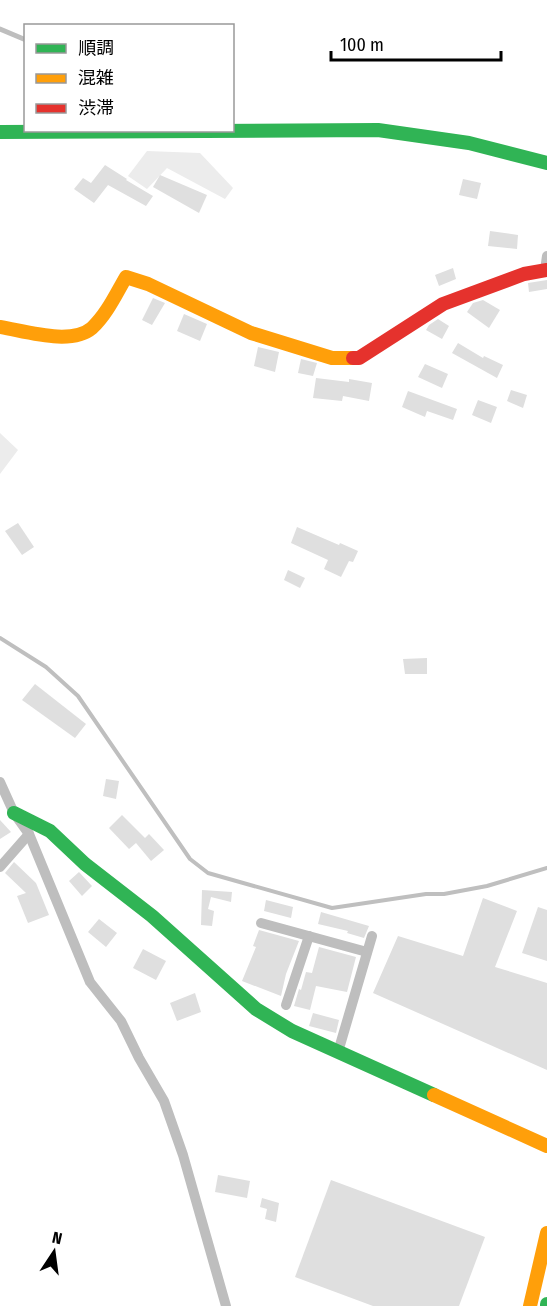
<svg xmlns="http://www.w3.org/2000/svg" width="547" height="1306" viewBox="0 0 547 1306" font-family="'Fira Sans Condensed','Noto Sans JP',sans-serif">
  <rect width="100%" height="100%" fill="#fff"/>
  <g fill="#ececec">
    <polygon points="147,151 200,153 233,188 225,199 167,168 147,189 128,176"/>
    <polygon points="0,433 18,450 0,474"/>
  </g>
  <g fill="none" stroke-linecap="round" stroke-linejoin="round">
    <polyline stroke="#bfbfbf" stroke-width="4" points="0,638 46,667 78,696 190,859 208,873 332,908 426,894 444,894 487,886 547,868"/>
  </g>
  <g fill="#dfdfdf">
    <polygon points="105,165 127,179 126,180 153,196 146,206 108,185 94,203 74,189 83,178 91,183"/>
    <polygon points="160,175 207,195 199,213 153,187"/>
    <polygon points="463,179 481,183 477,199 459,195"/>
    <polygon points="490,231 518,235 517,249 488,246"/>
    <polygon points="453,268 456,279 439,286 435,275"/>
    <polygon points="547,280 547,289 529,292 528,283"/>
    <polygon points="153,298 165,303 152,325 142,320"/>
    <polygon points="483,300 500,310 489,328 467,312 473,303"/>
    <polygon points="184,314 207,324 200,341 177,331"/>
    <polygon points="438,319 449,326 442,339 426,330 429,325"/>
    <polygon points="458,343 483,358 484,356 503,365 497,378 452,353"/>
    <polygon points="258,347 279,352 275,372 254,366"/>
    <polygon points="301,359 317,363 313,376 298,373"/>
    <polygon points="425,364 448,374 442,388 418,377"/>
    <polygon points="316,378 349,382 349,379 372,383 369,401 343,396 342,401 313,398"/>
    <polygon points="511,390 527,395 523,408 507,401"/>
    <polygon points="408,391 457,409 453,420 427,411 425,417 402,407"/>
    <polygon points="478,400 497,407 491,423 472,415"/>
    <polygon points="18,523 34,547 22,555 5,531"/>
    <polygon points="297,527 339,545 340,543 358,551 353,562 349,561 341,577 324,569 328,560 291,543"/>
    <polygon points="288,570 305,578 300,588 284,580"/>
    <polygon points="427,658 427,674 405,674 403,659"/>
    <polygon points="35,684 86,724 75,738 22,700"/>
    <polygon points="106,779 119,781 116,799 103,796"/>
    <polygon points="122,815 145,838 149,834 164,850 151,861 136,843 129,849 109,828"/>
    <polygon points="0,820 11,832 0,839"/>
    <polygon points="14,862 36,883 49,915 28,923 17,896 26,893 5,873"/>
    <polygon points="79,872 92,886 82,896 69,881"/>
    <polygon points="202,890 232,892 231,902 211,897 208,909 214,911 212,926 201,925"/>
    <polygon points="483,898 517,911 495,967 547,983 547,1070 373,993 398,936 463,956"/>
    <polygon points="266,900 293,907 291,918 264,911"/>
    <polygon points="538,907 547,910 547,961 522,953"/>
    <polygon points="321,912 369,926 364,938 347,933 348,931 318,924"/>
    <polygon points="99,919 117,933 106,947 88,932"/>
    <polygon points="259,930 299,941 286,974 281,996 242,981 256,947 253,946"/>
    <polygon points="319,947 356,957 347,992 316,986 310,1010 294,1006 299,989 301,990 306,972 312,973"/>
    <polygon points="143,949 166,961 156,980 133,968"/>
    <polygon points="195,993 201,1012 177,1021 170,1003"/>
    <polygon points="313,1013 339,1020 336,1033 309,1026"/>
    <polygon points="218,1175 250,1181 247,1198 215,1192"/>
    <polygon points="331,1180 485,1237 459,1306 373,1306 295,1277"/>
    <polygon points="262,1198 279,1203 276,1222 265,1219 267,1209 260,1207"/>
  </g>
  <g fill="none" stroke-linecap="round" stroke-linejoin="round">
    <polyline stroke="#bebebe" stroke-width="5" points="0,29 26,40"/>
    <g stroke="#bebebe" stroke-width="10">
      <polyline points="545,270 547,256"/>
      <polyline points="0,782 14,813 29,834 90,982 121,1021 139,1058 164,1101 183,1155 226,1306"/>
      <polyline points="0,867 29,834"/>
      <polyline points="261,923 367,952"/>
      <polyline points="286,1005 309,936"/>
      <polyline points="338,1052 372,936"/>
    </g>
    <g stroke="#30b455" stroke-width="14">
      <polyline points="0,132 378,130 469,143 547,163"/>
      <polyline points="14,813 50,831 85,864 152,916 256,1009 292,1031 434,1095"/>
      <polyline points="547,1304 547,1306"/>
    </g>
    <g stroke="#ff9f0a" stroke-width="14">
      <path d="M0 327C25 331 71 346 92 328 107 314 116 294 126 277L148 284 251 333 332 358H353"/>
      <polyline points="434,1095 547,1146"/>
      <polyline points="530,1306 547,1233"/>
    </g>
    <polyline stroke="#e5322d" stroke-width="14" points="353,358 359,358 443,304 524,274 547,270"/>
  </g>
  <rect x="24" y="24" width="210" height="108" fill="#ffffff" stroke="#999999" stroke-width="1.5"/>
  <rect x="36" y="44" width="30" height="9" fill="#30b455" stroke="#999999" stroke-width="1.5"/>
  <text x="78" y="54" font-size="18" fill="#000000">順調</text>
  <rect x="36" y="74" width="30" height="9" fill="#ff9f0a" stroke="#999999" stroke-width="1.5"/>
  <text x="78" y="84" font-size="18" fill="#000000">混雑</text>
  <rect x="36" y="104" width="30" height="9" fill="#e5322d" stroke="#999999" stroke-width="1.5"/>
  <text x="78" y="114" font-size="18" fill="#000000">渋滞</text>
  <g transform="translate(54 1252) rotate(13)" stroke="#ffffff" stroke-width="4.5" paint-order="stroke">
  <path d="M0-4.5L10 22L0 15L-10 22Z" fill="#000000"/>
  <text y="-9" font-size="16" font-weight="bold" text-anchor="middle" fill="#000000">N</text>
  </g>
  <path d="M331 51v9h170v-9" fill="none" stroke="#000000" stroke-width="3"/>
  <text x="340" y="51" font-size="18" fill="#000000" stroke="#ffffff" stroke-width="4.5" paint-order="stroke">100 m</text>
</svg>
